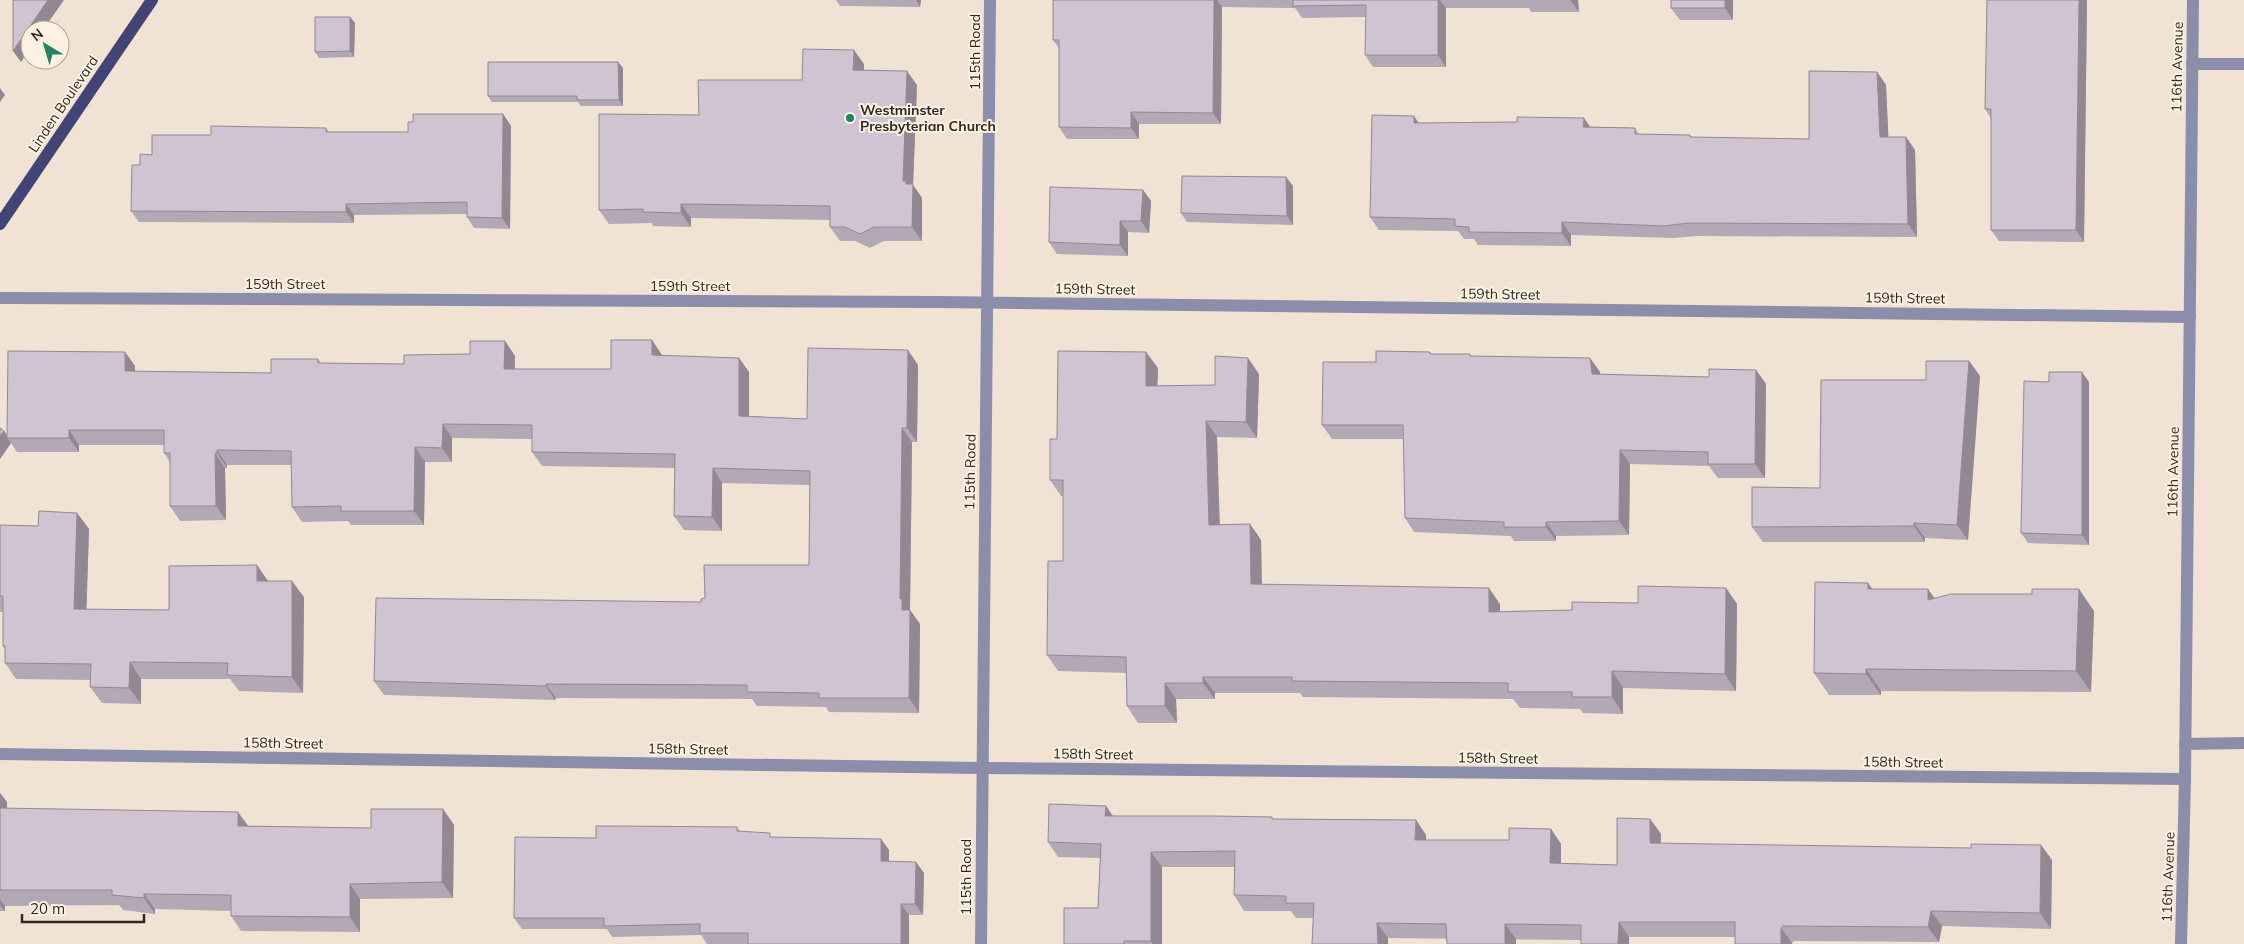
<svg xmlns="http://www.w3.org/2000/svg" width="2244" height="944" viewBox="0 0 2244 944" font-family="Mulish,sans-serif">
  <rect width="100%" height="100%" fill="#f0e3d4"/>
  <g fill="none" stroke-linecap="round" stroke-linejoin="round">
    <g stroke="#8b8daa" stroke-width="12">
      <polyline points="2192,64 2244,64"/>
      <polyline points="0,298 939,302 2190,317"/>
      <polyline points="2185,744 2244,743"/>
      <polyline points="0,754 981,768 2185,779"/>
      <polyline points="981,944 990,0"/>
      <polyline points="2181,944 2185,779 2193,0"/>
    </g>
    <polyline stroke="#434476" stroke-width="12" points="0,224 152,0"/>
  </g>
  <g fill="#b3a8b5">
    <polygon points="836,0 921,0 920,7 840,6"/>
    <polygon points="1053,0 1578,0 1579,12 1531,12 1529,8 1446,8 1446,67 1373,67 1365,55 1366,17 1302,18 1295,8 1222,7 1221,124 1139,124 1139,139 1067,139 1059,127 1059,48 1053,40"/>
    <polygon points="1671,0 1733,0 1733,20 1680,20 1671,8"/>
    <polygon points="1987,0 2087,0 2084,242 1999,241 1991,230 1991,118 1985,109"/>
    <polygon points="350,17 355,23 354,57 319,58 315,52"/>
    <polygon points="618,62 623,68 623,106 581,106 578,102 492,102 488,96"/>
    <polygon points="864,64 864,70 917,85 913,185 922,198 922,241 884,241 870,248 855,241 840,241 830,227 830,220 691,218 691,227 653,226 652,223 609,224 599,210 699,115 802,80"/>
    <polygon points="1877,72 1886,85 1888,137 1906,137 1915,150 1917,237 1697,236 1673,238 1571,235 1571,246 1478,245 1474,239 1464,239 1458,231 1379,230 1370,217 1418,123 1635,128 1639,134 1690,135 1692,137 1809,139"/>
    <polygon points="503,114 511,126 510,229 474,228 467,217 467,214 354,215 354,223 139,222 131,211 140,165 152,155 211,135 326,128 329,132 408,132"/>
    <polygon points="1286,177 1293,186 1293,225 1187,222 1181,213"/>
    <polygon points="1143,190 1151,201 1149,233 1128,232 1128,256 1057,254 1049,242"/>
    <polygon points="652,340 662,356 739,358 749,372 749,416 807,419 918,365 917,442 912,442 910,610 920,624 919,713 829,712 826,707 757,706 752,699 556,698 555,700 384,695 374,681 701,602 705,598 809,565 810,485 722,483 722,531 684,530 674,516 675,468 542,466 532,452 532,439 452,438 452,462 425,462 424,525 351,525 348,521 302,522 292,507 292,465 227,465 227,468 225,468 226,520 180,521 170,506 170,462 164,453 164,445 79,445 79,452 17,452 11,443 0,459 0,428 4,431 7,435 125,352 135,366 135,371 271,373 318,359 321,363 404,364 470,354 505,341 515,356 515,369 611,369"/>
    <polygon points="1432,354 1471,356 1590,358 1600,372 1600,374 1709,377 1756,370 1766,384 1765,478 1718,478 1709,466 1630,464 1629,535 1556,536 1556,541 1514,541 1511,536 1414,532 1405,518 1404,439 1332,439 1322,425 1376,362"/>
    <polygon points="1969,361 1980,376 1968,540 1925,538 1925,542 1763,542 1752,527 1820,488 1926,380"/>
    <polygon points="1158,368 1157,386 1215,385 1259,374 1257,438 1217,437 1220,525 1250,524 1261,540 1262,584 1500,604 1500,611 1572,610 1638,603 1726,588 1737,604 1736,691 1623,688 1623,714 1583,713 1580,709 1520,708 1513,699 1303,697 1300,693 1215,693 1215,699 1176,699 1177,723 1138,723 1127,706 1127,673 1058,671 1047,655 1063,561 1063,496 1061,496 1050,480 1057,439"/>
    <polygon points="2089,382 2089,545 2028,543 2021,533"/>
    <polygon points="77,513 89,529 86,609 169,610 268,581 304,597 303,693 239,691 230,679 141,679 141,704 102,703 90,687 91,680 16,679 5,663 5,650 3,646 3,612 0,612 0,525 38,526"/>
    <polygon points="1868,583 1872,589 1934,598 2094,611 2091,692 1881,691 1881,695 1829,695 1814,673"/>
    <polygon points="0,793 7,802 7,809 248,826 371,828 443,809 454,825 453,898 360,899 360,932 241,931 231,916 231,911 155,909 155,914 123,910 119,905 5,906 5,911 0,911"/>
    <polygon points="1106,806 1113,816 1272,817 1273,819 1416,820 1426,835 1426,840 1509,840 1551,829 1561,844 1561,863 1617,865 1650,819 1661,834 1661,844 1971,848 2041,845 2052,860 2051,929 1942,926 1939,942 1794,941 1792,943 1735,937 1629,937 1629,944 1581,944 1581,940 1388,938 1388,944 1312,944 1313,918 1296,918 1291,911 1244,911 1234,895 1234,867 1162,867 1162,944 1064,944 1098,908 1100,858 1058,857 1048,842"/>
    <polygon points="737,827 740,831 772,837 881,839 889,850 889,861 924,873 923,915 909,915 909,944 707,944 701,935 612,937 607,929 522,929 514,918 596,838"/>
  </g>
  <g fill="#928893">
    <polygon points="48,0 64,0 43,30 30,30 30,49 21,62 13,51"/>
    <polygon points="916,0 921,0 920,7"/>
    <polygon points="1214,0 1217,0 1222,7 1221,124 1213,113"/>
    <polygon points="1438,0 1440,0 1446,8 1446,67 1438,55"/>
    <polygon points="1570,0 1578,0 1579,12"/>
    <polygon points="1725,0 1733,0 1733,20 1725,8"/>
    <polygon points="2079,0 2087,0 2084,242 2076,230"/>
    <polygon points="350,17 355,23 354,57 350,51"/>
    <polygon points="854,50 864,64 863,84 853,70"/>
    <polygon points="618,62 623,68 623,106 619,100"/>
    <polygon points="907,71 917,85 913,185 922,198 922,241 912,227 903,181"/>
    <polygon points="1877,72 1886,85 1889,149 1880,137"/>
    <polygon points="0,88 5,95 0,102"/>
    <polygon points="1131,112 1139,124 1139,139 1131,128"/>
    <polygon points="503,114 511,126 510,229 502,218"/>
    <polygon points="1414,116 1423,129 1414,123"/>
    <polygon points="1584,118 1593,131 1583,127"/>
    <polygon points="1906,137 1915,150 1917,237 1908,224"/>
    <polygon points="1286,177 1293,186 1293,225 1287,216"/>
    <polygon points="1143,190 1151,201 1149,233 1141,221"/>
    <polygon points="346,204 354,215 354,223 346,212"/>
    <polygon points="681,204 691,218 691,227 681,213"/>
    <polygon points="1120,221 1128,232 1128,256 1120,245"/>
    <polygon points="1562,222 1571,235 1571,246 1562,233"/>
    <polygon points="652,340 662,355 662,370 652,355"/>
    <polygon points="505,341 515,356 514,383 504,369"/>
    <polygon points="908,350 918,365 917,442 907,428"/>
    <polygon points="125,352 135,366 135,386 125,371"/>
    <polygon points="1146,352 1158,368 1157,402 1146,386"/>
    <polygon points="739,358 749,372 749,430 739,416"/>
    <polygon points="1248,358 1259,374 1257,438 1246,422"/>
    <polygon points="1590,358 1600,372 1602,388 1592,374"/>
    <polygon points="1969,361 1980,376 1968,540 1957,525"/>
    <polygon points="1756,370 1766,384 1765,478 1755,464"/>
    <polygon points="2082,372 2089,382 2089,545 2082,535"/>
    <polygon points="1206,421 1217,437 1220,542 1209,525"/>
    <polygon points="443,424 452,438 452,462 442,448"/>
    <polygon points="902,428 912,442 910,610 920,624 919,713 909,698 902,610 900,599"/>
    <polygon points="69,430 79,445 79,452 69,438"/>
    <polygon points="4,431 9,438 7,438 11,443 0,459 0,436"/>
    <polygon points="415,447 425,462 424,525 414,511"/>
    <polygon points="217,450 227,465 227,468 217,453"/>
    <polygon points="1620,450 1630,464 1629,535 1619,521"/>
    <polygon points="215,453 225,468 226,520 216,506"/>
    <polygon points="713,468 722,483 722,531 712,517"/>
    <polygon points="77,513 89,529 86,625 74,609"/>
    <polygon points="1546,522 1556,536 1556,541 1546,527"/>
    <polygon points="1914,523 1925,538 1925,542 1914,526"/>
    <polygon points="1250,524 1261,540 1262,600 1251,584"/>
    <polygon points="257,565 268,581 257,581"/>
    <polygon points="292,581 304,597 303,693 292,677"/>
    <polygon points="1868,583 1883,604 1868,589"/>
    <polygon points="1489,588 1500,604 1500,628 1489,612"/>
    <polygon points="1726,588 1737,604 1736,691 1725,674"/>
    <polygon points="1928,589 1943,610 1928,600"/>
    <polygon points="2079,589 2094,611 2091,692 2076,671"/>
    <polygon points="130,662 141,679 141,704 129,688"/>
    <polygon points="1866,669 1881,691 1881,695 1866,674"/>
    <polygon points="1612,671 1623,688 1623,714 1612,697"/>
    <polygon points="1203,677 1215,693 1215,699 1203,683"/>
    <polygon points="1165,683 1176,699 1177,723 1165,706"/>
    <polygon points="546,684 556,698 555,700 546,686"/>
    <polygon points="0,793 7,802 6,824 0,815"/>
    <polygon points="1106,806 1116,821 1105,816"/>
    <polygon points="443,809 454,825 453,898 442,882"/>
    <polygon points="238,812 249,827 238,826"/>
    <polygon points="1650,819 1661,834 1660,858 1650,843"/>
    <polygon points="1416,820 1426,835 1426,855 1415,840"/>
    <polygon points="1551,829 1561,844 1561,878 1550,863"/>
    <polygon points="881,839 889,850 889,872 881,861"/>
    <polygon points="2041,845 2052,860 2051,929 2040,913"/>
    <polygon points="1151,852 1162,867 1162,944 1153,944 1151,941"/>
    <polygon points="916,862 924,873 923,915 915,904"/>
    <polygon points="350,884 360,899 360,932 350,917"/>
    <polygon points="144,894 155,909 155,914 144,898"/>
    <polygon points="0,899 5,906 5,911 0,905"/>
    <polygon points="901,904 909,915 909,944 901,944"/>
    <polygon points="1931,911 1942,926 1939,942 1928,927"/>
    <polygon points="1619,922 1629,937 1629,944 1618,944"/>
    <polygon points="1377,923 1388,938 1388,944 1378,944"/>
    <polygon points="1505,924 1516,939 1516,944 1505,944"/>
    <polygon points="1781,928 1792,943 1792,944 1781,944"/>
  </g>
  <g fill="#d0c3d2" stroke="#928893">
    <polygon points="13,0 48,0 13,51"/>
    <polygon points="1053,0 1214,0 1213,113 1131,112 1131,128 1059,127 1059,40 1053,40"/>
    <polygon points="1293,0 1438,0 1438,55 1365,55 1366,5 1293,6"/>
    <rect x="1671" y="0" width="54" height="8"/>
    <polygon points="1987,0 2079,0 2076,230 1991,230 1991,109 1985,109"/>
    <polygon points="315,17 350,17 350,51 315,52"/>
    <polygon points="803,49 854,50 853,70 907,71 903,181 906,181 906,184 913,184 912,227 874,227 860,234 845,227 830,227 830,206 681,204 681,213 643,212 643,209 599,210 599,114 699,115 698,80 802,80"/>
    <polygon points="488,62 618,62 619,100 577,100 577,96 488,96"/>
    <polygon points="1809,71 1877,72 1880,137 1906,137 1908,224 1688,223 1664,226 1562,222 1562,233 1469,232 1469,227 1455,226 1455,219 1370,217 1372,115 1414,116 1414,123 1517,122 1517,117 1584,118 1583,127 1635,128 1635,134 1690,135 1690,137 1809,139"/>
    <polygon points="413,114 503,114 502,218 467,217 467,202 346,204 346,212 131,211 132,165 140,165 140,154 152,155 152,135 211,135 211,126 326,128 326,132 408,132 408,122 413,122"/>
    <polygon points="1182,176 1286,177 1287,216 1181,213"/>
    <polygon points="1050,187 1143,190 1141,221 1120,221 1120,245 1049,242"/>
    <polygon points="611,340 652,340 652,355 739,358 739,416 807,419 808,348 908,350 907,428 902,428 900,599 902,599 902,610 910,610 909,698 819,698 819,693 747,692 747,685 546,684 546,686 374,681 376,598 701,602 701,599 705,598 704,565 809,565 810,471 713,468 712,517 674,516 675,454 532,452 532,425 443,424 442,448 415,447 414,511 341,511 341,506 292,507 291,451 217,450 217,453 215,453 216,506 170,506 170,453 164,453 164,430 69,430 69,438 7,438 8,351 125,352 125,371 271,373 271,359 318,359 318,363 404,364 404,355 470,354 470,341 505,341 504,369 611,369"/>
    <polygon points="1058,351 1146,352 1146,386 1215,385 1215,356 1248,358 1246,422 1206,421 1209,525 1250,524 1251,584 1489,588 1489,612 1572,610 1572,602 1638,603 1638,586 1726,588 1725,674 1612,671 1612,697 1572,697 1572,692 1508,692 1508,683 1292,681 1292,677 1203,677 1203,683 1165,683 1165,706 1127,706 1126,657 1047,655 1048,561 1063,561 1063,480 1050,480 1050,439 1057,439"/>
    <polygon points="1376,351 1430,352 1430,354 1470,354 1470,356 1590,358 1592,374 1709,377 1709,369 1756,370 1755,464 1708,464 1708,452 1620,450 1619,521 1546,522 1546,527 1504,527 1504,522 1405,518 1403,425 1322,425 1323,362 1376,362"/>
    <polygon points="1926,361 1969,361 1957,525 1914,523 1914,526 1752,527 1752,487 1820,488 1821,380 1926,380"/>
    <polygon points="2049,372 2082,372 2082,535 2021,533 2024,381 2049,382"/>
    <polygon points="0,428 4,431 0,436"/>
    <polygon points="39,511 77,513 74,609 169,610 169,566 257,565 257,581 292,581 292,677 227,675 228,663 130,662 129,688 90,687 91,664 5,663 5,646 3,646 3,596 0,596 0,525 38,526"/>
    <polygon points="1815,582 1868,583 1868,589 1928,589 1928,600 1951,594 2032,594 2032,589 2079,589 2076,671 1866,669 1866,674 1814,673"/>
    <polygon points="1049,804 1106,806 1105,816 1216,816 1272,817 1272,819 1416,820 1415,840 1509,840 1509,828 1551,829 1550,863 1617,865 1617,818 1650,819 1650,843 1971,848 1971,844 2041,845 2040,913 1931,911 1928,927 1783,926 1781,928 1781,944 1735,944 1735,922 1619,922 1618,944 1581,944 1581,925 1505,924 1505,944 1447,944 1446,924 1377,923 1378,944 1312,944 1314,903 1286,903 1286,896 1234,895 1235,851 1151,852 1151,941 1124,941 1124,944 1064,944 1064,908 1098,908 1101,844 1048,842"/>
    <polygon points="0,808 238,812 238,826 371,828 371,809 443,809 442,882 350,884 350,917 231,916 231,895 144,894 144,898 112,895 112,890 0,890"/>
    <polygon points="596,826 615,826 737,827 737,831 770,833 770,837 881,839 881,861 916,862 915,904 901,904 901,944 748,944 748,933 700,933 700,924 604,926 604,918 514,918 515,837 596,838"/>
  </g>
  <circle fill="#1d8561" stroke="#fef1e1" stroke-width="2" cx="850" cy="118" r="5"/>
  <g text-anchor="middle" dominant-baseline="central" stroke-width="4" stroke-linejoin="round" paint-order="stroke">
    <g font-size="14" fill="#2e2924" stroke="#fef1e1">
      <text transform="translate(975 52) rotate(-90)">115th Road</text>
      <text transform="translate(2177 67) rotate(-89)">116th Avenue</text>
      <text transform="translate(63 104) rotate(-56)">Linden Boulevard</text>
      <text x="285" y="284">159th Street</text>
      <text x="690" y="286">159th Street</text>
      <text transform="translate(1095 289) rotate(1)">159th Street</text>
      <text transform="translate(1500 294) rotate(1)">159th Street</text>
      <text transform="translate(1905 298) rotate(1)">159th Street</text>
      <text transform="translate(970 472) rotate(-89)">115th Road</text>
      <text transform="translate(2173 472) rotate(-89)">116th Avenue</text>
      <text transform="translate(283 743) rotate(1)">158th Street</text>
      <text transform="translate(688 749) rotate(1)">158th Street</text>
      <text transform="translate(1093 754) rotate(1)">158th Street</text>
      <text transform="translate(1498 758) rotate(1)">158th Street</text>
      <text transform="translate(1903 762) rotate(1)">158th Street</text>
      <text transform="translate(966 877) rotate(-90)">115th Road</text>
      <text transform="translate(2168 877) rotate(-88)">116th Avenue</text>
    </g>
    <g font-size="14" font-weight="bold" fill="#2e2924" stroke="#fef1e1" text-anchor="start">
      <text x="860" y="110">Westminster<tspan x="860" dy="16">Presbyterian Church</tspan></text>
    </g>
  </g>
  <g transform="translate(45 45) rotate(322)"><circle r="24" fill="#fef1e1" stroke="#aba195"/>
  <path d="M0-4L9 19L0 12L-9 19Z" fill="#1d8561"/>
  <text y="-8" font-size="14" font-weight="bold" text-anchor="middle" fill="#2e2924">N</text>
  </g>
  <path d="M22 914v8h122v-8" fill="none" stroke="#2e2924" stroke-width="2.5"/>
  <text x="30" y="914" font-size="15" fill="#2e2924" stroke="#fef1e1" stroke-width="4" paint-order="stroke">20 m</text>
</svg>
